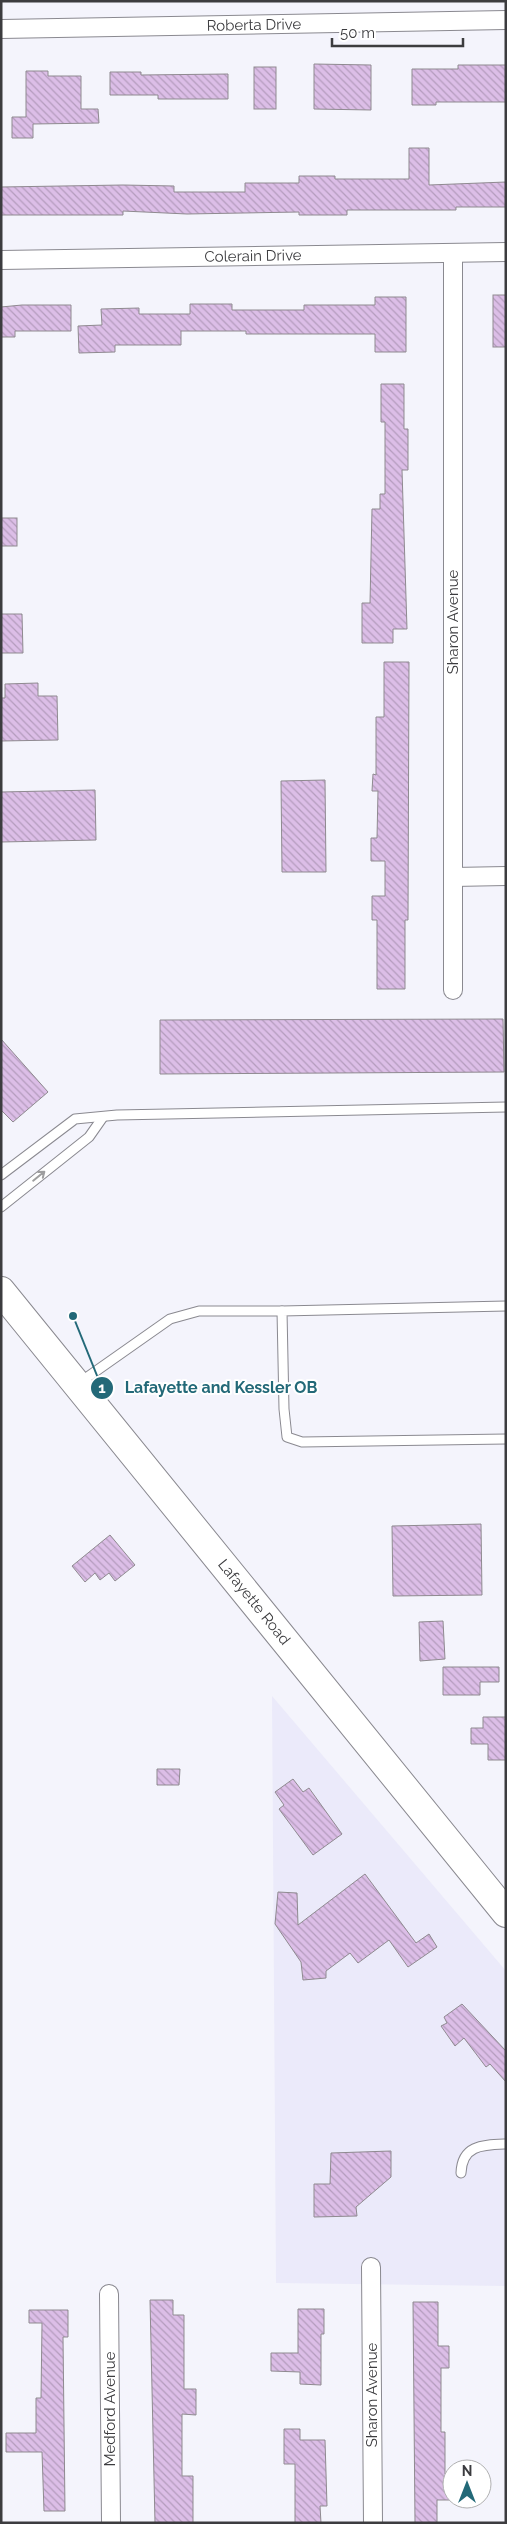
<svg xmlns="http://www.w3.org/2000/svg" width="507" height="2524" viewBox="0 0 507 2524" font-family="Raleway,sans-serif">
  <defs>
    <pattern id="building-back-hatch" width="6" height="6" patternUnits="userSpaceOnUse" patternTransform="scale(1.25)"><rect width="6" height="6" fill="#dcbee7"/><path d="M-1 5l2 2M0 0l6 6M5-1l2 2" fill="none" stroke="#b49cbd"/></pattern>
  </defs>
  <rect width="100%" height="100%" fill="#f4f4fc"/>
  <polygon fill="#ebeafa" points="272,1696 506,1971 506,2286 276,2283"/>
  <g fill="url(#building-back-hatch)" stroke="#8f8a90">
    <polygon points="314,64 371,65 371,110 314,109"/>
    <polygon points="458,65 506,65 506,102 436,102 436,105 412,105 412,69 458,69"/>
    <rect x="254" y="67" width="22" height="42"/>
    <polygon points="26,71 48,71 48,76 81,76 81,109 98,109 99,123 33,124 33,138 12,138 12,117 26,117"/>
    <polygon points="110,72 141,72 141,75 228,74 228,99 158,99 158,95 110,95"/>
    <polygon points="409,148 429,148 429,185 506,182 506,207 456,207 456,210 347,210 347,215 299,215 299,212 187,214 123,211 123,215 1,215 1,187 123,185 174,186 174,192 245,192 245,183 299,183 299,176 335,176 335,179 409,179"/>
    <rect x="493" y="295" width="13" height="52"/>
    <polygon points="375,297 406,297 406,352 375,352 375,334 246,334 246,331 181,331 181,345 115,345 115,352 79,353 78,326 102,325 101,309 139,308 139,314 190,314 190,304 232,304 232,310 304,310 304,305 375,305"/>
    <polygon points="22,305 71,305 71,331 15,331 15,337 1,337 1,307"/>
    <polygon points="381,384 404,384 404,429 408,429 408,470 402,470 407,629 393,629 393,643 362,643 362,603 370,603 372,509 380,509 380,494 385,494 385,422 381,422"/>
    <rect x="1" y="518" width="16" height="28"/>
    <polygon points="1,614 22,614 23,653 1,653"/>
    <polygon points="384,662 409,662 408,920 405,920 405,989 377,989 377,920 372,920 372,896 385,896 385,861 371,861 371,838 377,838 378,791 372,791 373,774 376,775 376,717 384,717"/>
    <polygon points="38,683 38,696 57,696 58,740 1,741 1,698 5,698 5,684"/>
    <polygon points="325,780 326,872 282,872 281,781"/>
    <polygon points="95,790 96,840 1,842 1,792"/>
    <polygon points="503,1019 504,1072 160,1074 160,1020"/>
    <polygon points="1,1039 48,1092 13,1122 1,1110"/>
    <polygon points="481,1524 482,1595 393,1596 392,1526"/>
    <polygon points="110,1535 135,1565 115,1581 109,1573 100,1580 95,1573 85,1582 72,1566"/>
    <polygon points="443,1621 445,1659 420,1661 419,1622"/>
    <polygon points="443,1667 499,1667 499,1682 480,1682 480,1695 443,1695"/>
    <polygon points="483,1717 506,1717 506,1760 488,1760 488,1744 471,1744 471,1728 483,1728"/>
    <polygon points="157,1769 180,1769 179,1785 157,1785"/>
    <polygon points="293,1779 303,1792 309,1788 342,1834 313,1855 279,1809 284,1805 275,1792"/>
    <polygon points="365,1874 416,1943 429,1934 437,1947 408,1967 389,1940 358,1963 350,1953 326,1971 326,1978 303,1980 301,1962 275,1924 278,1892 297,1893 298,1925"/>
    <polygon points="462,2004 506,2051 506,2082 490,2064 486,2067 464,2038 455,2046 441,2026 447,2023 444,2017"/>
    <polygon points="391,2151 391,2177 356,2207 357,2216 314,2217 314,2184 330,2184 331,2153"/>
    <polygon points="150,2300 173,2300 173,2315 184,2315 184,2389 196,2389 196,2415 182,2414 182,2476 193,2476 193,2523 155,2523"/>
    <polygon points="413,2302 438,2302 438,2346 449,2346 449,2368 441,2368 441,2432 445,2432 445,2474 450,2474 450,2500 437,2500 437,2523 415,2523"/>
    <polygon points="298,2309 324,2309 324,2334 321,2334 321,2385 300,2384 300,2372 271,2371 271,2353 298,2353"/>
    <polygon points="29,2310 68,2310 68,2337 63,2337 65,2511 44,2511 42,2452 6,2452 6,2433 36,2433 36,2398 41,2398 42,2323 29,2323"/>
    <polygon points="284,2429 300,2429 300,2440 325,2440 327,2506 320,2506 321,2523 295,2523 295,2464 284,2464"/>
  </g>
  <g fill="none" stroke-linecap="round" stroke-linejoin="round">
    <defs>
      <g id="service">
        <polyline points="1,1175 75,1119 117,1115 506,1107"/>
        <polyline points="1,1207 89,1137 103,1117"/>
        <polyline points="506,1306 282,1311 284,1409 287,1437 302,1442 506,1439"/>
        <polyline points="79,1383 170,1319 199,1311 282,1311"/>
        <path d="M461 2173C462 2145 482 2145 506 2144"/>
      </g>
      <g id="minor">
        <polyline points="1,29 506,20"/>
        <polyline points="1,260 506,252"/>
        <polyline points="453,877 506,876"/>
        <polyline points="453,990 453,253"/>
        <polyline points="371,2267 373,2523"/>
        <polyline points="109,2294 111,2523"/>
      </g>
      <polyline id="primary" points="1,1291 506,1913"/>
    </defs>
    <use href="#service" stroke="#8a8990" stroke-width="11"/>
    <use href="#minor" stroke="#8a8990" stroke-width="20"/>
    <use href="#primary" stroke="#8a8990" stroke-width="30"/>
    <use href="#service" stroke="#fff" stroke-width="9"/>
    <use href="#minor" stroke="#fff" stroke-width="18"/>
    <use href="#primary" stroke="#fff" stroke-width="28"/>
  </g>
  <defs><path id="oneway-shaft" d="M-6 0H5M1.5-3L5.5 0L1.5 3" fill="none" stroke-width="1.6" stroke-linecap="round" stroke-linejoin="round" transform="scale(1.25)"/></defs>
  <use stroke="#9e9e9f" href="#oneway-shaft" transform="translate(39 1176) rotate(-39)"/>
  <g text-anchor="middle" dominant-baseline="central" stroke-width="4" stroke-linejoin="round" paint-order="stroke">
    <g font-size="15" fill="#3c3c3f" stroke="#fff">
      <text transform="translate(254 25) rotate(-1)">Roberta Drive</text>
      <text transform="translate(253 256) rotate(-1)">Colerain Drive</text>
      <text transform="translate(453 622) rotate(-90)">Sharon Avenue</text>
      <text transform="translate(254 1602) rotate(51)">Lafayette Road</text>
      <text transform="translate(372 2395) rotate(-90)">Sharon Avenue</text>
      <text transform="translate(110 2409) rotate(-90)">Medford Avenue</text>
    </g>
  </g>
  <path fill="none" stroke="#236978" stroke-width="2" d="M73 1316L102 1388"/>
  <g fill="#236978" stroke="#fff" stroke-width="2">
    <circle cx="73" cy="1316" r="5"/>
    <circle cx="102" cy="1388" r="12"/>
  </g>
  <g font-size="15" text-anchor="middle" font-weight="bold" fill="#fff">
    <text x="102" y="1393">1</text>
  </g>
  <g font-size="16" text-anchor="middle" font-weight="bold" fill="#236978" stroke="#fff" stroke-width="4" stroke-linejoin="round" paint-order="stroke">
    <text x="221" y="1393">Lafayette and Kessler OB</text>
  </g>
  <rect width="507" height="2524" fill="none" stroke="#3c3c3f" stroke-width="5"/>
  <g transform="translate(467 2484)"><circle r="24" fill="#ffffff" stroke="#b1b1b2"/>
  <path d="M0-4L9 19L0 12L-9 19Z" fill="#236978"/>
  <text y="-8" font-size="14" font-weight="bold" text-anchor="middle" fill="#3c3c3f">N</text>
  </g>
  <path d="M332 38v8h131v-8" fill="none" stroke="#3c3c3f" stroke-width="2.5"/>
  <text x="340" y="38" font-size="15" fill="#3c3c3f" stroke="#ffffff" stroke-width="4" paint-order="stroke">50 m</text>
</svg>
